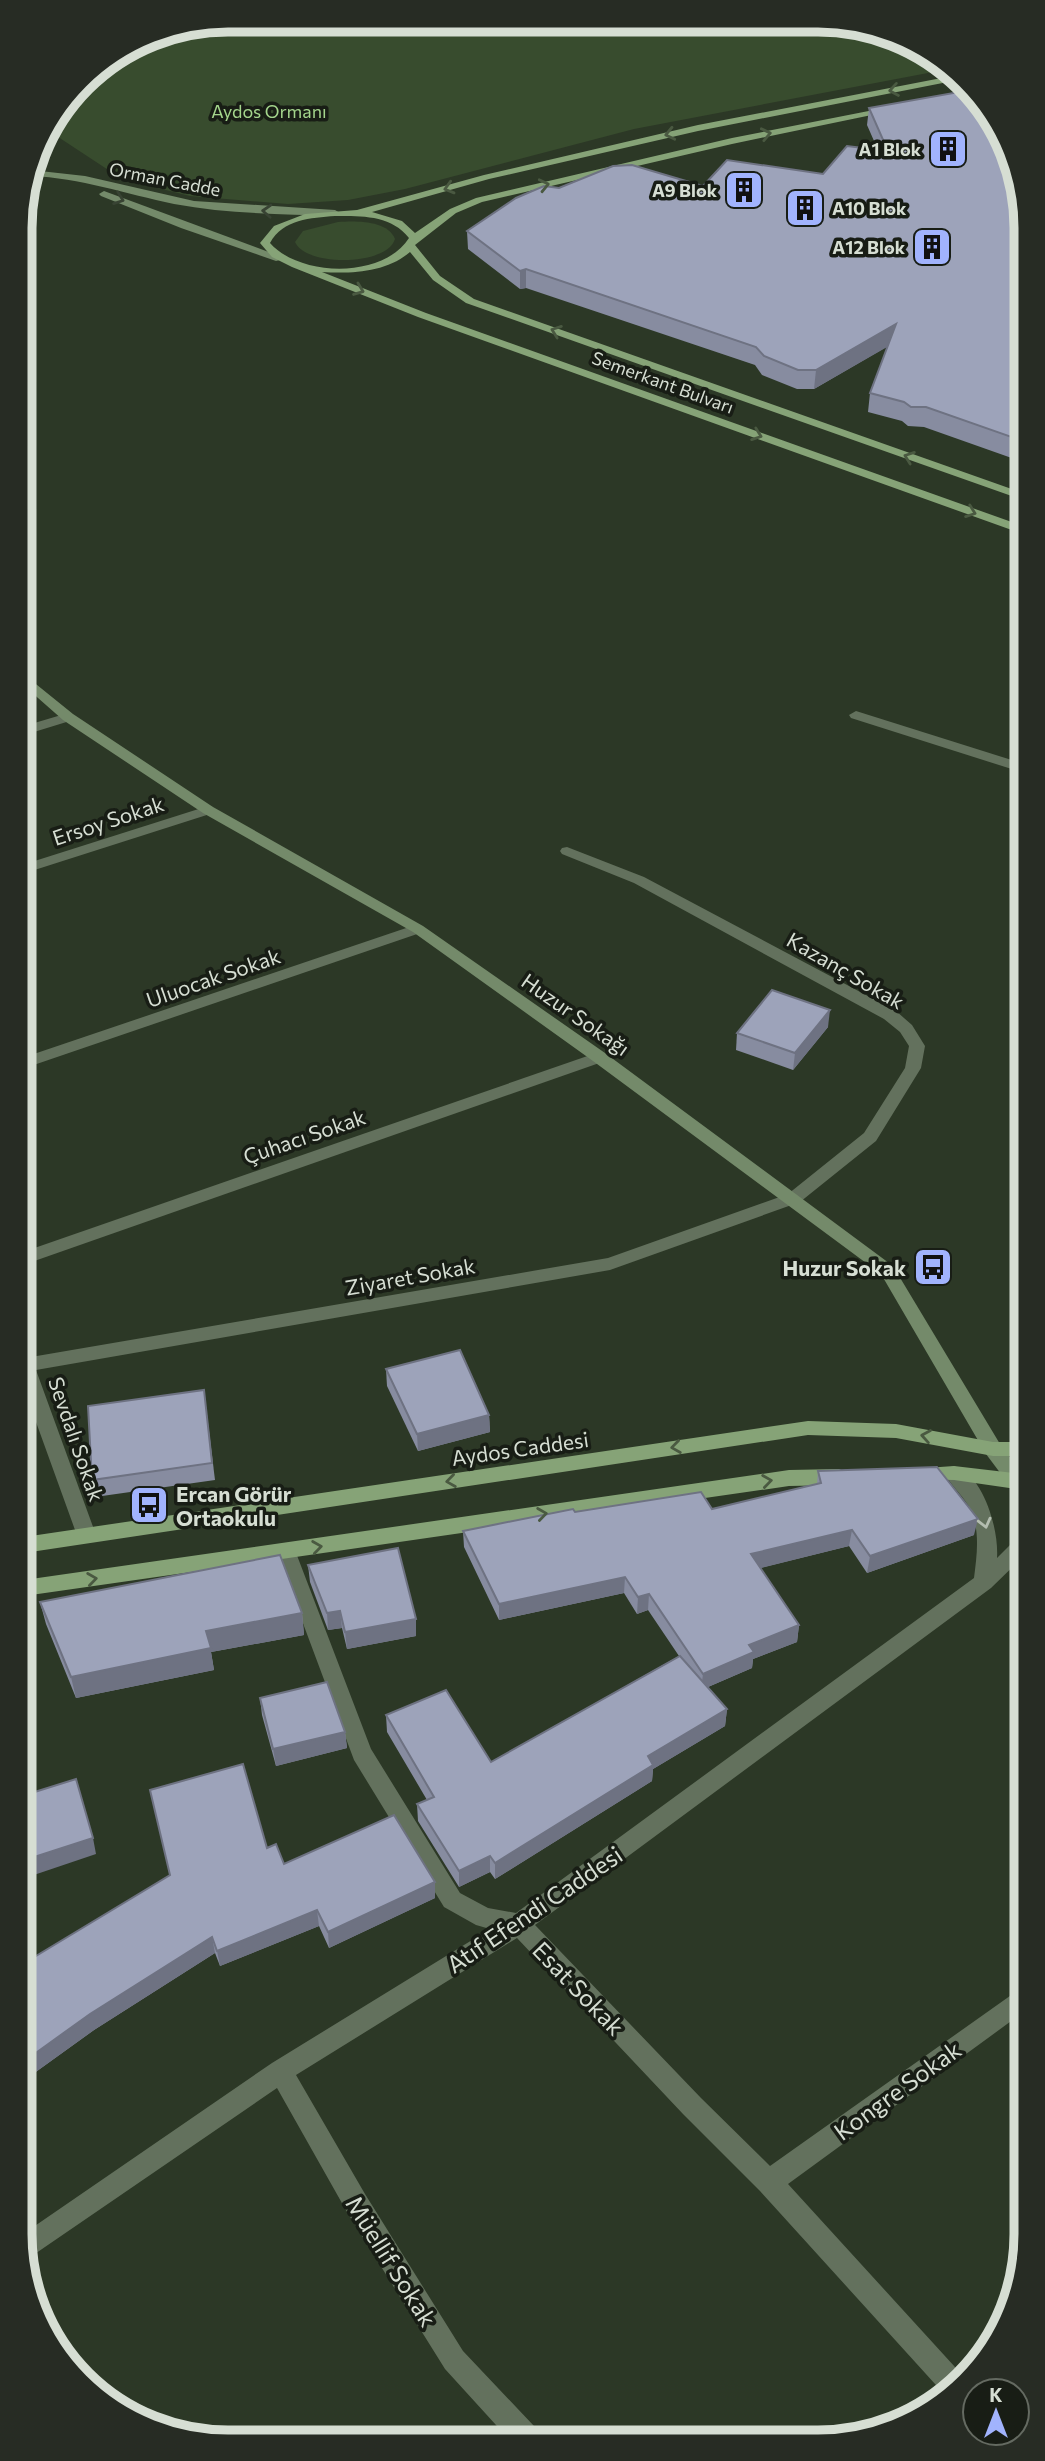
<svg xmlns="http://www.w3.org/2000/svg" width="1045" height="2461" viewBox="0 0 1045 2461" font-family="Commissioner,sans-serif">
  <rect width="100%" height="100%" fill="#2c3826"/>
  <g fill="#384c2e">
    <polygon points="228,19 857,23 910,41 949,69 634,129 405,189 348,200 288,204 190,196 122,179 46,129 90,71 148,35"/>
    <path d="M338 222C356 221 387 220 395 239 387 266 306 267 295 242L303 231Z"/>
  </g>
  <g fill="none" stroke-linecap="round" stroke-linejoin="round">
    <g fill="#63715d" fill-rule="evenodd">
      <polygon points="856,711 1021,763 1021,772 851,718 849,715"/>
      <polygon points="68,713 75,717 73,720 21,736 21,727"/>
      <polygon points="208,806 213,807 213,813 22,874 22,865"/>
      <polygon points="567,847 644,877 896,1011 912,1025 925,1046 921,1068 876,1141 800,1202 610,1270 36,1370 96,1535 93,1541 86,1543 79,1541 23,1386 23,1352 31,1357 608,1258 788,1194 864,1133 905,1068 909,1046 900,1032 884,1019 634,883 562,854 560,851 562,848"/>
      <polygon points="418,924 426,929 423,932 22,1069 22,1058"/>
      <polygon points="599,1052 607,1057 605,1061 23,1265 23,1252"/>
      <path d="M954 1466C984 1475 999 1530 997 1558L1016 1539 1023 1537V1557L991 1588 535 1925 701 2098 770 2166 1024 1986 1025 2011 788 2184 965 2378 945 2395 760 2191 683 2114 517 1938 296 2075 365 2194 463 2351 534 2426 537 2436H506L445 2369 347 2212 277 2088 26 2260V2232L272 2063 490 1929 476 1925 444 1907 354 1760 276 1551 279 1545 286 1543 293 1545 371 1749 460 1893 488 1908 516 1913 974 1578C977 1554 981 1527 968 1505 961 1494 951 1485 944 1473L947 1468Z"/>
    </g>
    <g fill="#748a6a" fill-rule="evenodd">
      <path d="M31 170 85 176 194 201 335 210 340 213 335 216C281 214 227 214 174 204 126 194 80 178 31 176Z"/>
      <polygon points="104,191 282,257 284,259 276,261 181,228 101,196 99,194"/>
      <polygon points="21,672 73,714 213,807 423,926 605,1053 893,1266 1000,1444 1023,1474 1023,1487 1010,1486 986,1454 881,1274 593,1061 413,932 203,813 63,720 21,683"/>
    </g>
    <g fill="#86a377" fill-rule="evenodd">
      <path d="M957 75 963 79 698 131 489 179 372 212 402 221 415 233 450 209 476 198 732 138 894 106 891 111 732 144 482 202 456 213 415 245 440 276 474 299 1020 492V499L466 303 433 280 410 252C387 272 352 274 322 272L426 313 1020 525V533L418 317 292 267 272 257 260 243 274 226 305 214 357 210 484 175 698 125ZM335 216C362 216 391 215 409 238 383 279 300 277 270 243 283 219 311 218 335 216Z"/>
      <polygon points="808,1421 896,1424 993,1442 1023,1442 1023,1456 993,1456 896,1438 808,1435 24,1553 24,1537"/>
      <polygon points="954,1466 1023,1474 1023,1490 954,1480 912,1479 909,1474 912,1469"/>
      <polygon points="839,1469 846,1472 849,1477 846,1482 839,1485 789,1486 24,1596 24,1580 789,1470"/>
    </g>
  </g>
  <g fill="#878ca0">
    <polygon points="869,108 1019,174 1020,461 924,427 908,426 902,421 868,412 870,393 888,346 814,389 797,389 762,375 755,365 526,288 520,289 468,249 467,231 559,188 703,186 823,174 878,150 867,125"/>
    <polygon points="828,1027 793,1070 736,1050 737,1033"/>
    <polygon points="386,1369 489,1415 490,1432 418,1451 387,1386"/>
    <polygon points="204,1390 215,1480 95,1497 92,1480"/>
    <polygon points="818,1471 974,1535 867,1573 849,1546 760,1568 799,1625 797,1642 753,1659 752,1668 708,1687 727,1709 725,1726 653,1769 652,1781 495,1879 490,1872 459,1887 418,1821 417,1804 427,1800 387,1732 386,1715 491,1762 679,1656 648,1610 637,1614 624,1593 499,1620 464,1547 463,1531 575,1512 712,1509 817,1484"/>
    <polygon points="1023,1553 1023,1590 1013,1580 1019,1556"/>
    <polygon points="308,1565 416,1619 416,1636 347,1649 342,1628 328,1630 310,1582"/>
    <polygon points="40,1602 302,1613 304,1635 211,1652 214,1670 76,1698 46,1624"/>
    <polygon points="260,1698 345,1732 347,1748 276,1766 262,1715"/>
    <polygon points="267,1848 284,1864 435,1882 435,1898 329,1948 319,1926 220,1966 215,1953 94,2030 26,2079 25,1951 31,1959"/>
  </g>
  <g fill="#6e7282">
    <polygon points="526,269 526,288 520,289 520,271"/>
    <polygon points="896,324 894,343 814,389 816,370"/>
    <polygon points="830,1010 828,1027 793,1070 795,1053"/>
    <polygon points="489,1415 490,1432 418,1451 417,1434"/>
    <polygon points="978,1519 974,1535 867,1573 870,1556"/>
    <polygon points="852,1530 849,1546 749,1571 751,1554"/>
    <polygon points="625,1577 624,1593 499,1620 499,1604"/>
    <polygon points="649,1594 648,1610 637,1614 638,1597"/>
    <polygon points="340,1611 342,1628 328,1630 327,1613"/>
    <polygon points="302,1613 304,1635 211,1652 214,1670 76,1698 71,1677 206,1631"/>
    <polygon points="416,1619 416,1636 347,1649 345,1632"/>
    <polygon points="799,1625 797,1642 753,1659 752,1668 701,1690 703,1674 749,1645"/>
    <polygon points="727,1709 725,1726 653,1769 652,1781 495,1879 495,1863 648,1756"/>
    <polygon points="345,1732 347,1748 276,1766 273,1749"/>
    <polygon points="93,1838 96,1854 25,1878 25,1860"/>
    <polygon points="490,1856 490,1872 459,1887 459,1871"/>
    <polygon points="435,1882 435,1898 329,1948 328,1932"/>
    <polygon points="317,1910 319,1926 220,1966 217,1951"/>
    <polygon points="212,1937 215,1953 94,2030 26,2079 26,2060 90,2014"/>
  </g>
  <g fill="#9da3ba" stroke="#6e7282" stroke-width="2">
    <polygon points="970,90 1019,174 1020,440 926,407 911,407 904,402 870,393 896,324 816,370 798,370 764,356 756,347 526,269 520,271 467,231 516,198 544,186 559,188 613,166 632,165 703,186 727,160 823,174 847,146 888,151 869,108"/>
    <polygon points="772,990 830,1010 795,1053 737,1033"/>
    <polygon points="460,1350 489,1415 417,1434 386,1369"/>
    <polygon points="204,1390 212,1463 92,1480 88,1406"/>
    <polygon points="937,1467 978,1519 870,1556 852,1530 751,1554 799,1625 749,1645 754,1652 703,1674 649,1594 638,1597 625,1577 499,1604 463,1531 573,1509 575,1512 701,1492 712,1509 821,1483 818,1471"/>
    <polygon points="398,1548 416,1619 345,1632 340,1611 327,1613 308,1565"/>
    <polygon points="1023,1553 1023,1560 1019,1556"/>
    <polygon points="280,1555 302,1613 206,1631 211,1648 71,1677 40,1602"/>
    <polygon points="680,1656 727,1709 648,1756 653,1765 495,1863 490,1856 459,1871 417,1804 434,1797 386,1715 446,1690 491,1762"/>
    <polygon points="327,1682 345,1732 273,1749 260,1698"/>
    <polygon points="243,1764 267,1848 276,1844 284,1864 394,1815 435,1882 328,1932 317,1910 217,1951 212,1937 90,2014 26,2060 25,1951 31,1959 170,1875 150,1790"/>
    <polygon points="76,1779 93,1838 25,1860 25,1795"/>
  </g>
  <defs><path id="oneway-chevron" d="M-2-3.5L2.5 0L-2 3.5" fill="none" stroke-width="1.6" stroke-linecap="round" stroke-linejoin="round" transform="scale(1.75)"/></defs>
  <g stroke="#4a5941">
    <use href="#oneway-chevron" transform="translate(894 90) rotate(170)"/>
    <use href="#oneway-chevron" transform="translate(670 134) rotate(167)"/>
    <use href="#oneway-chevron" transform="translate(766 134) rotate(-12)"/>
    <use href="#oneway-chevron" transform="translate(544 185) rotate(-13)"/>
    <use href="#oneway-chevron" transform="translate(449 188) rotate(164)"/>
    <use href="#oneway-chevron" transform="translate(359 290) rotate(21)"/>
    <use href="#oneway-chevron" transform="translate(556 331) rotate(-160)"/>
    <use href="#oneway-chevron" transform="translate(757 435) rotate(20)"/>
    <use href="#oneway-chevron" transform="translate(909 457) rotate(-160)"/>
    <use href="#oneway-chevron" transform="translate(971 512) rotate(20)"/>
    <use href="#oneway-chevron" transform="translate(926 1436) rotate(-170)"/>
    <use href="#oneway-chevron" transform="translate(676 1447) rotate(172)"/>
    <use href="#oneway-chevron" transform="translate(451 1481) rotate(172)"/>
    <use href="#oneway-chevron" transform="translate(767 1481) rotate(-8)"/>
    <use href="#oneway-chevron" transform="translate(542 1514) rotate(-8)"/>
    <use href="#oneway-chevron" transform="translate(317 1547) rotate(-8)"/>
    <use href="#oneway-chevron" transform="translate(92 1579) rotate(-8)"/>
  </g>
  <g stroke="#384333">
    <use href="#oneway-chevron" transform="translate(119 199) rotate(20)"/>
    <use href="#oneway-chevron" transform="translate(267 211) rotate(-177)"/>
  </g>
  <use stroke="#b4bdb0" href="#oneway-chevron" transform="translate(985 1523) rotate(76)"/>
  <defs>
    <symbol id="building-square" viewBox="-11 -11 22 22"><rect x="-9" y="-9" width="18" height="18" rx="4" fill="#a1b3fd" stroke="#181d15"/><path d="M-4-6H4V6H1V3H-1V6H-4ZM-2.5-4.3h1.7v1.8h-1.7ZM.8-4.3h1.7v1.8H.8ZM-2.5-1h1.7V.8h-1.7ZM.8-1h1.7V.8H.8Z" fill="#111"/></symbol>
    <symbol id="bus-square" viewBox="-11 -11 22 22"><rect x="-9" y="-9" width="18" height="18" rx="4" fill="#a1b3fd" stroke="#181d15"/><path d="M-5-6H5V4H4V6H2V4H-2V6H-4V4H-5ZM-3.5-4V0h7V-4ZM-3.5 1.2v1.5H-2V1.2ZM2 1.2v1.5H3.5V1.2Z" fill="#111"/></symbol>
  </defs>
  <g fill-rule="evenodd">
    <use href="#building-square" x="926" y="127" width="44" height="44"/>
    <use href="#building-square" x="722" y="168" width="44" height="44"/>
    <use href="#building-square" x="783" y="186" width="44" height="44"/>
    <use href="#building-square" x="910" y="225" width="44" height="44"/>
    <use href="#bus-square" x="911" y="1245" width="44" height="44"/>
    <use href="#bus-square" x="127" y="1483" width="44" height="44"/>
  </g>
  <g text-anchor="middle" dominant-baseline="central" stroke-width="7" stroke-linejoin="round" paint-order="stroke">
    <g font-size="18" fill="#a4d58c" stroke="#181d15">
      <text x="269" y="111">Aydos Ormanı</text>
    </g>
    <g font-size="18" font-weight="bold" fill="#d6ded3" stroke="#181d15" text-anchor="end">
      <text x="921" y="149">A1 Blok</text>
      <text x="717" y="190">A9 Blok</text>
      <text x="832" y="208" text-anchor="start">A10 Blok</text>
      <text x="905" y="247">A12 Blok</text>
    </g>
    <g font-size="18" fill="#d6ded3" stroke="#181d15">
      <text transform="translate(165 179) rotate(11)">Orman Cadde</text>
      <text transform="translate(663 382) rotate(20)">Semerkant Bulvarı</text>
    </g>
    <g font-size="21" fill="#d6ded3" stroke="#181d15">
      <text transform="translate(108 820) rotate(-18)">Ersoy Sokak</text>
      <text transform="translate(846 970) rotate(30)">Kazanç Sokak</text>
      <text transform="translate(213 977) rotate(-19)">Uluocak Sokak</text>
      <text transform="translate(576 1014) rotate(35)">Huzur Sokağı</text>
      <text transform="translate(304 1136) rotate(-19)">Çuhacı Sokak</text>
      <text transform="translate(410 1276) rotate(-10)">Ziyaret Sokak</text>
      <text transform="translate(77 1439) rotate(71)">Sevdalı Sokak</text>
      <text transform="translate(520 1448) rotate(-8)">Aydos Caddesi</text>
    </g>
    <g font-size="21" font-weight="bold" fill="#d6ded3" stroke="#181d15" text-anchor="end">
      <text x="906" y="1267">Huzur Sokak</text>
      <text x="176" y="1493" text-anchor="start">Ercan Görür<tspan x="176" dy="24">Ortaokulu</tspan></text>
    </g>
    <g font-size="24" fill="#d6ded3" stroke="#181d15">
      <text transform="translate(534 1909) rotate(-34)">Atıf Efendi Caddesi</text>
      <text transform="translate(579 1988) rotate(46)">Esat Sokak</text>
      <text transform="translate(897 2090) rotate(-36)">Kongre Sokak</text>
      <text transform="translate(392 2261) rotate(58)">Müellif Sokak</text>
    </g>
  </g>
  <path d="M0 0H1045V2461H0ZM228 32H818A196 196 0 0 1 1014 228V2234A196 196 0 0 1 818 2430H228A196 196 0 0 1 32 2234V228A196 196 0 0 1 228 32Z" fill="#272c24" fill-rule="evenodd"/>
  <path fill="none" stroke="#d6ded3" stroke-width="9" d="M228 32H818A196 196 0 0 1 1014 228V2234A196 196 0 0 1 818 2430H228A196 196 0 0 1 32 2234V228A196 196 0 0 1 228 32Z"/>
  <g transform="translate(996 2412)"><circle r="33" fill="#181d15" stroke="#646a61" stroke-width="2"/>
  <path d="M0-5L12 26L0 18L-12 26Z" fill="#a1b3fd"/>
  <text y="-10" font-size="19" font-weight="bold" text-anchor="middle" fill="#d6ded3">K</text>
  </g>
</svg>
